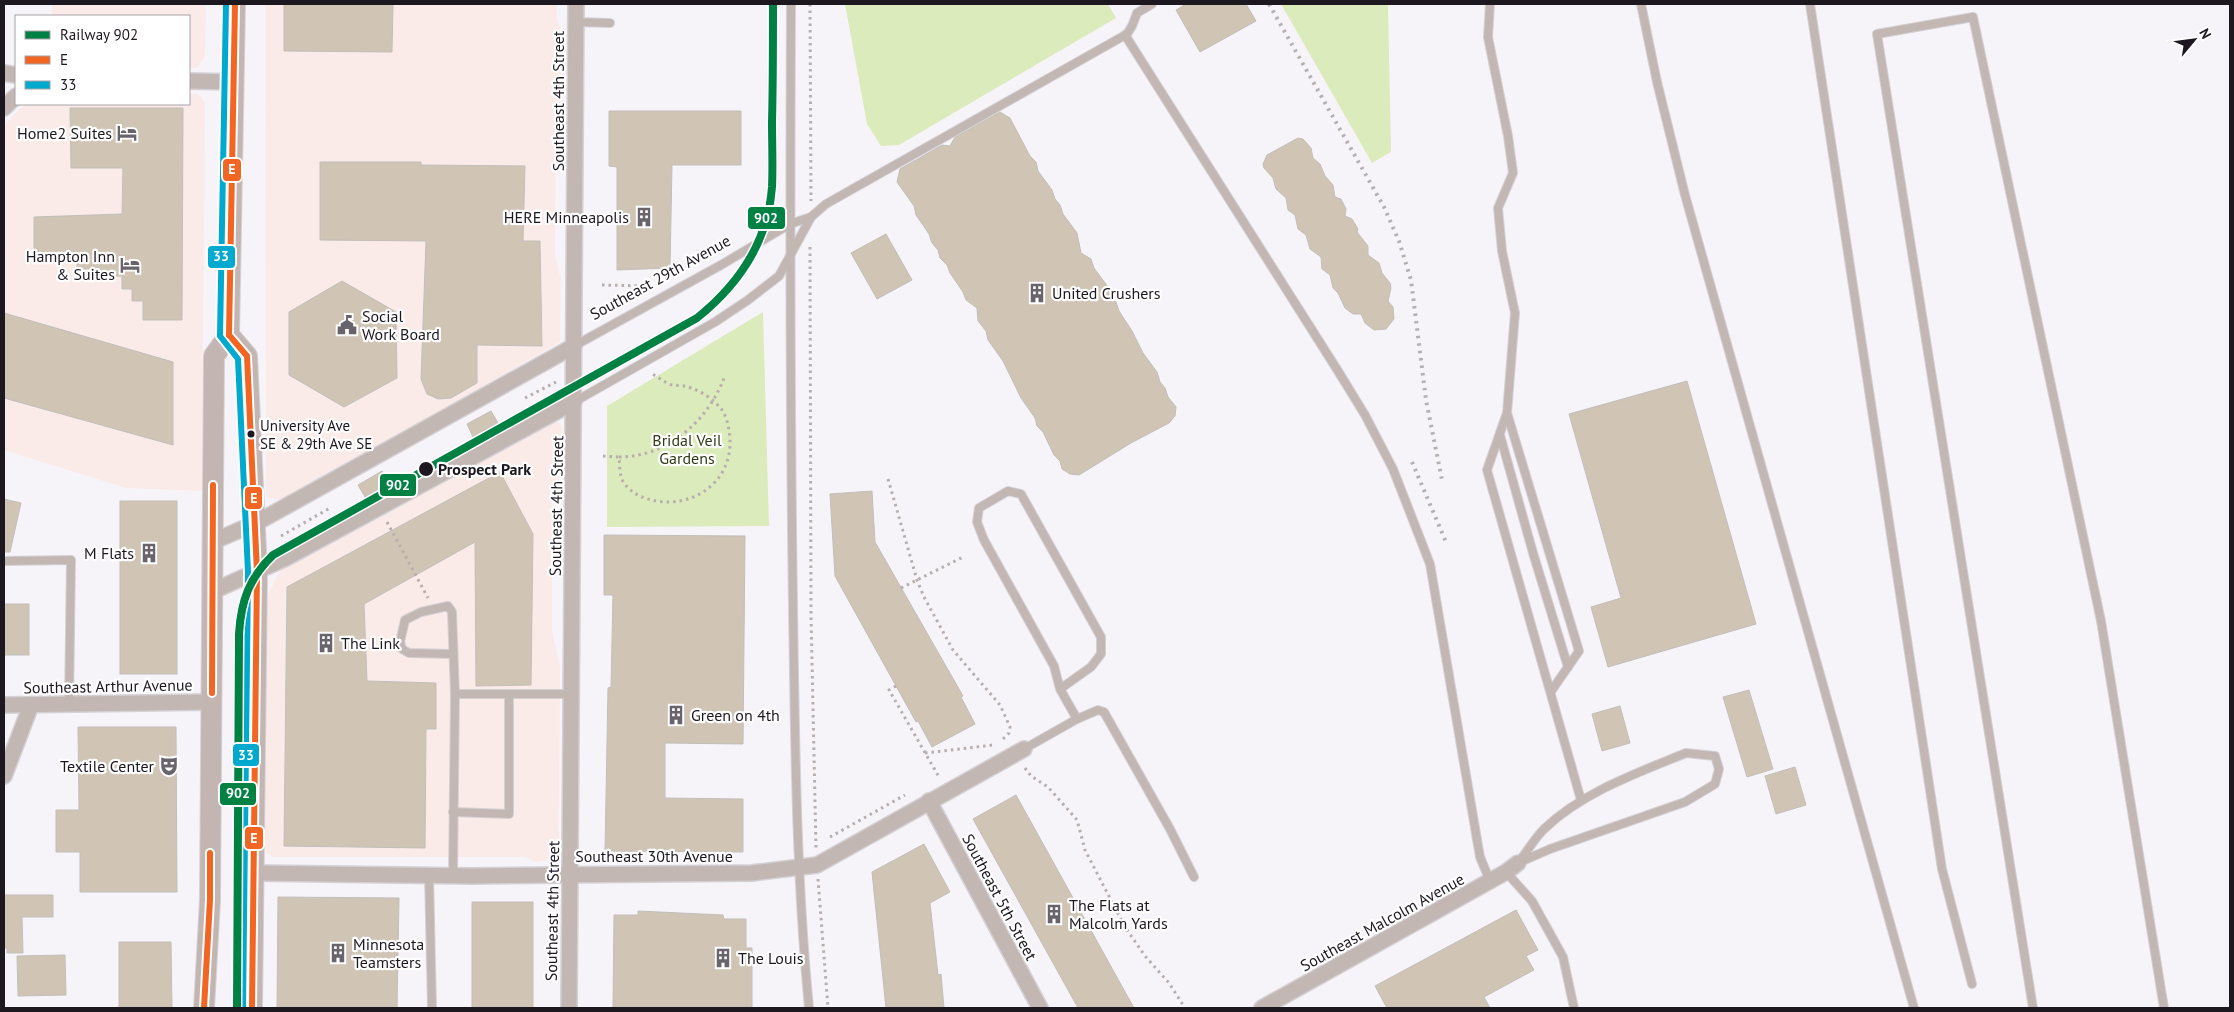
<svg xmlns="http://www.w3.org/2000/svg" width="2234" height="1012" viewBox="0 0 2234 1012" font-family="'PT Sans',sans-serif">
  <rect width="100%" height="100%" fill="#f7f4f9"/>
  <g fill="#faebe8">
    <polygon points="52,4 206,4 205,56 197,68 189,68 189,16 52,16"/>
    <polygon points="265,4 557,4 557,19 563,37 562,136 556,149 555,254 561,280 560,342 283,501 266,497"/>
    <polygon points="189,94 198,94 205,102 202,491 126,488 4,450 4,130 7,122 25,104 189,104"/>
    <polygon points="551,422 559,422 562,428 562,474 552,495 552,631 560,667 559,846 553,859 535,862 525,857 274,857 267,853 264,846 266,610 268,595 276,578 284,566"/>
  </g>
  <g fill="#dcebbb">
    <polygon points="845,4 1108,4 1116,18 899,145 881,146 867,124"/>
    <polygon points="1281,4 1388,4 1391,152 1372,163"/>
    <polygon points="763,312 769,526 607,527 607,406"/>
  </g>
  <g fill="#d0c5b5" stroke="#c2bebb">
    <polygon points="284,4 393,4 392,52 284,51"/>
    <polygon points="1186,4 1246,4 1256,21 1200,52 1176,10"/>
    <polygon points="70,108 183,108 182,320 143,320 143,301 132,301 132,289 122,289 122,276 90,276 91,269 77,269 77,262 53,262 54,258 34,258 34,217 122,214 123,168 71,168"/>
    <polygon points="609,111 741,111 741,165 672,165 670,268 617,270 617,167 609,166"/>
    <polygon points="1000,112 1010,118 1030,156 1036,162 1038,171 1052,190 1055,199 1060,205 1063,214 1077,233 1081,253 1091,259 1094,268 1108,287 1110,297 1116,302 1119,311 1132,331 1143,353 1157,372 1160,382 1165,388 1168,397 1176,407 1175,416 1169,423 1131,443 1079,475 1070,474 1062,469 1060,461 1054,455 1043,432 1037,426 1035,418 1021,398 1003,361 988,340 986,331 978,321 977,308 966,300 963,292 950,273 947,265 940,258 938,250 932,243 929,234 916,215 914,206 897,182 900,169 942,145 950,146 955,137"/>
    <polygon points="1298,138 1303,139 1311,148 1313,158 1320,164 1325,176 1333,185 1335,197 1341,199 1346,209 1345,216 1352,219 1358,229 1357,232 1368,246 1368,255 1379,263 1382,273 1390,283 1391,288 1388,301 1393,307 1394,319 1386,329 1374,330 1365,323 1361,314 1353,314 1345,308 1338,293 1333,288 1330,275 1322,269 1321,257 1310,249 1306,235 1298,229 1295,215 1288,210 1286,198 1276,189 1273,178 1264,168 1263,164 1267,155"/>
    <polygon points="320,162 421,162 421,165 525,166 523,241 540,241 542,346 477,345 477,383 451,398 438,399 427,394 421,379 426,241 320,240"/>
    <polygon points="886,234 912,280 877,299 851,253"/>
    <polygon points="342,281 396,312 397,378 344,407 289,375 289,312"/>
    <polygon points="4,313 173,362 173,445 4,398"/>
    <polygon points="1687,381 1756,624 1608,667 1591,607 1621,598 1569,414"/>
    <polygon points="491,411 498,423 473,437 467,424"/>
    <polygon points="382,471 389,483 365,497 358,485"/>
    <polygon points="500,472 533,534 531,685 476,686 475,542 364,604 367,681 436,683 436,729 426,729 425,848 284,846 287,587"/>
    <polygon points="872,491 875,542 963,696 961,697 975,724 932,747 918,721 916,722 835,576 830,494"/>
    <polygon points="4,499 21,503 10,552 4,552"/>
    <rect x="120" y="501" width="57" height="173"/>
    <polygon points="604,535 745,536 743,744 665,743 665,798 743,799 743,852 605,851 608,688 611,687 613,595 604,595"/>
    <rect x="4" y="604" width="25" height="51"/>
    <polygon points="1749,690 1773,769 1747,777 1723,697"/>
    <polygon points="1620,706 1630,743 1602,751 1592,714"/>
    <polygon points="78,727 176,727 177,892 80,892 80,852 56,852 56,810 79,810"/>
    <polygon points="1795,767 1806,805 1776,814 1765,776"/>
    <polygon points="1016,795 1134,1008 1078,1008 973,819"/>
    <polygon points="924,844 950,892 930,903 938,975 941,974 944,1008 886,1008 872,872"/>
    <polygon points="4,895 53,895 53,917 22,917 23,953 7,953 7,948 4,948"/>
    <polygon points="278,897 399,898 397,1008 277,1008"/>
    <rect x="472" y="902" width="61" height="106"/>
    <polygon points="1516,910 1538,950 1526,956 1534,970 1484,997 1490,1008 1387,1008 1375,986"/>
    <polygon points="638,911 723,915 724,919 746,919 746,948 752,948 752,1008 613,1008 614,915 638,915"/>
    <polygon points="119,942 171,942 172,1008 119,1008"/>
    <polygon points="65,955 66,995 18,996 17,956"/>
  </g>
  <g fill="none" stroke-linecap="round" stroke-linejoin="round">
    <defs>
      <g id="lane">
        <path d="M791 4C790 204 790 404 793 605 795 740 796 874 809 1008"/>
        <polyline points="1490,4 1488,37 1508,136 1513,173 1498,208 1502,251 1515,313 1507,413 1579,651 1552,690"/>
        <polyline points="1641,4 1657,82 1685,195 1914,1008"/>
        <polyline points="1810,4 1942,869 1972,984"/>
        <polyline points="576,22 610,23"/>
        <polyline points="1125,35 1338,371 1365,415 1393,469 1430,564 1480,857 1490,881"/>
        <polyline points="574,346 721,265 790,224 811,217 826,204 1127,34 1132,26 1137,13 1152,4"/>
        <polyline points="574,402 715,322 748,300 779,276 811,217"/>
        <polyline points="1507,413 1487,470 1581,800"/>
        <polyline points="1500,435 1533,553 1568,667"/>
        <polyline points="4,561 71,560 69,705"/>
        <polyline points="453,654 409,653 402,649 400,642 405,620 421,612 448,606 452,612 455,694"/>
        <polyline points="1077,719 1098,710 1104,712 1170,829 1194,877"/>
        <polyline points="1024,749 1077,719 1060,689 1054,666 984,540 977,522 979,508 1008,491 1021,494 1101,637 1101,654 1091,667 1060,689"/>
        <path d="M1686 753 1715 756 1719 769 1715 784 1685 802 1550 849 1518 863C1527 852 1534 839 1544 829 1583 792 1637 773 1686 753Z"/>
        <polyline points="453,812 509,814 509,694"/>
        <polyline points="1506,872 1532,901 1563,957 1574,1008"/>
        <polyline points="429,875 432,1008"/>
        <polyline points="453,876 455,694 572,694"/>
        <polyline points="2033,1008 1877,34 1973,17 2101,621 2164,1008"/>
      </g>
      <g id="street">
        <polyline points="4,73 16,75"/>
        <polyline points="189,81 234,82"/>
        <polyline points="4,108 16,96"/>
        <polyline points="214,541 256,523 574,346"/>
        <polyline points="211,592 286,558 574,402"/>
        <polyline points="4,705 212,702"/>
        <polyline points="4,776 31,705"/>
        <polyline points="929,801 1040,1008"/>
        <polyline points="253,873 472,876 752,873 817,865 1024,749"/>
        <polyline points="569,1008 576,4"/>
        <polyline points="1262,1008 1506,872 1518,863"/>
      </g>
      <g id="secondary">
        <polyline points="229,335 247,356 257,572 252,1008"/>
        <polyline points="229,335 235,4"/>
        <polyline points="204,1008 210,900 214,356 229,335"/>
      </g>
    </defs>
    <use href="#lane" stroke="#d4d1d5" stroke-width="10"/>
    <use href="#street" stroke="#d4d1d5" stroke-width="18"/>
    <use href="#secondary" stroke="#d4d1d5" stroke-width="22"/>
    <g stroke="#b7aead" stroke-width="3" stroke-dasharray="2.5 4" stroke-linecap="butt">
      <polyline points="810,4 811,201"/>
      <polyline points="810,247 811,615 816,848"/>
      <polyline points="602,285 647,286"/>
      <polyline points="525,398 556,382"/>
      <path d="M603 456 619 457C620 466 619 476 624 483 632 494 644 499 657 501 693 507 730 483 730 443 730 433 728 419 722 410 713 398 698 389 684 386 679 385 674 386 669 384 663 381 658 377 652 374"/>
      <path d="M619 457C667 457 708 421 724 378"/>
      <polyline points="888,479 917,580 924,597 953,650 1000,705 1006,718 1010,727 1009,733 1001,741"/>
      <polyline points="387,522 428,598"/>
      <polyline points="281,536 330,508"/>
      <polyline points="901,588 963,557"/>
      <polyline points="896,686 889,690 939,777"/>
      <polyline points="925,753 993,745"/>
      <polyline points="1025,768 1031,776 1048,787 1077,820 1085,850 1125,927 1145,956 1169,983 1185,1008"/>
      <polyline points="830,837 905,795"/>
      <polyline points="818,879 828,1008"/>
    </g>
    <use href="#lane" stroke="#c3b7b3" stroke-width="8"/>
    <use href="#street" stroke="#c3b7b3" stroke-width="15"/>
    <use href="#secondary" stroke="#c3b5b2" stroke-width="20"/>
    <g stroke="#b6afb0" stroke-width="4" stroke-dasharray="2.5 5" stroke-linecap="butt">
      <polyline points="1269,4 1384,207 1399,241 1411,280 1426,400 1442,480"/>
      <polyline points="1412,462 1446,542"/>
    </g>
    <defs>
      <g id="bus-1">
        <polyline points="229,335 247,356 257,572 252,1008"/>
        <polyline points="229,335 235,4"/>
        <polyline points="212,693 213,485"/>
        <polyline points="204,1008 210,900 210,853"/>
      </g>
      <polyline id="bus-2" points="226,4 220,336 238,359 248,572 243,1008"/>
    </defs>
    <use href="#bus-1" stroke="#fff" stroke-width="10"/>
    <use href="#bus-2" stroke="#fff" stroke-width="10"/>
    <use href="#bus-1" stroke="#f26522" stroke-width="6"/>
    <use href="#bus-2" stroke="#00a9ce" stroke-width="6"/>
    <defs>
      <path id="rail-1" d="M237 1008 239 634C241 601 249 578 273 555L697 318C738 285 768 242 772 187 773 165 772 143 772 122 773 83 773 43 773 4"/>
    </defs>
    <use href="#rail-1" stroke="#fff" stroke-width="11"/>
    <use href="#rail-1" stroke="#008144" stroke-width="8"/>
  </g>
  <defs>
    <symbol id="hotel-bare" viewBox="-9 -9 18 18"><path d="M-6-4.5h1.5V1H6V5H4.5V3h-9V5H-6ZM-4 0a1.8 1.8 0 1 1 3.6 0ZM.5 0V-2.5h3Q6-2.5 6 0Z" fill="#69646c" stroke="#fff" stroke-width="2.5" paint-order="stroke"/></symbol>
    <symbol id="building-bare" viewBox="-9 -9 18 18"><path d="M-4-6H4V6H1V3H-1V6H-4ZM-2.5-4.3h1.7v1.8h-1.7ZM.8-4.3h1.7v1.8H.8ZM-2.5-1h1.7V.8h-1.7ZM.8-1h1.7V.8H.8Z" fill="#69646c" stroke="#fff" stroke-width="2.5" paint-order="stroke"/></symbol>
    <symbol id="civic-bare" viewBox="-9 -9 18 18"><path d="M-.6-6.5H3V-4.5H.6V-3L4-1V1h2V6H-6V1h2V-1L-.6-3ZM-1.2 2.5V6h2.4V2.5Z" fill="#69646c" stroke="#fff" stroke-width="2.5" paint-order="stroke"/></symbol>
    <symbol id="theatre-bare" viewBox="-9 -9 18 18"><path d="M-5-5.5Q0-4 5-5.5V0Q5 5 0 6Q-5 5-5 0ZM-3.3-2.5H-1v1.5H-3.3ZM1-2.5H3.3v1.5H1ZM-2.8 1Q0 5.5 2.8 1Z" fill="#69646c" stroke="#fff" stroke-width="2.5" paint-order="stroke"/></symbol>
  </defs>
  <g fill-rule="evenodd">
    <use href="#hotel-bare" x="113" y="119" width="28" height="28"/>
    <use href="#building-bare" x="630" y="203" width="28" height="28"/>
    <use href="#hotel-bare" x="116" y="251" width="28" height="28"/>
    <use href="#building-bare" x="1023" y="279" width="28" height="28"/>
    <use href="#civic-bare" x="333" y="311" width="28" height="28"/>
    <use href="#building-bare" x="135" y="539" width="28" height="28"/>
    <use href="#building-bare" x="312" y="629" width="28" height="28"/>
    <use href="#building-bare" x="662" y="701" width="28" height="28"/>
    <use href="#theatre-bare" x="155" y="752" width="28" height="28"/>
    <use href="#building-bare" x="1040" y="900" width="28" height="28"/>
    <use href="#building-bare" x="324" y="939" width="28" height="28"/>
    <use href="#building-bare" x="709" y="944" width="28" height="28"/>
  </g>
  <g fill="#1d1720" stroke="#fff" stroke-width="2">
    <circle cx="251" cy="434" r="4.5"/>
    <circle cx="426" cy="469" r="8"/>
  </g>
  <g text-anchor="middle" dominant-baseline="central" stroke-width="4.5" stroke-linejoin="round" paint-order="stroke">
    <g font-size="15" fill="#1d1720" stroke="#fff" text-anchor="start">
      <text x="260" y="425">University Ave<tspan x="260" dy="18">SE &amp; 29th Ave SE</tspan></text>
    </g>
    <g font-size="16" fill="#1d1720" stroke="#fff">
      <text transform="translate(558 101) rotate(-90)">Southeast 4th Street</text>
      <text transform="translate(660 277) rotate(-29)">Southeast 29th Avenue</text>
      <text transform="translate(556 506) rotate(-89)">Southeast 4th Street</text>
      <text transform="translate(108 686) rotate(-1)">Southeast Arthur Avenue</text>
      <text x="654" y="856">Southeast 30th Avenue</text>
      <text transform="translate(1000 897) rotate(62)">Southeast 5th Street</text>
      <text transform="translate(552 911) rotate(-89)">Southeast 4th Street</text>
      <text transform="translate(1382 922) rotate(-29)">Southeast Malcolm Avenue</text>
    </g>
    <g font-size="16" fill="#1d1720" stroke="#fff" text-anchor="start">
      <text x="112" y="133" text-anchor="end">Home2 Suites</text>
      <text x="629" y="217" text-anchor="end">HERE Minneapolis</text>
      <text x="115" y="256" text-anchor="end">Hampton Inn<tspan x="115" dy="18">&amp; Suites</tspan></text>
      <text x="1052" y="293">United Crushers</text>
      <text x="362" y="316">Social<tspan x="362" dy="18">Work Board</tspan></text>
      <text x="134" y="553" text-anchor="end">M Flats</text>
      <text x="341" y="643">The Link</text>
      <text x="691" y="715">Green on 4th</text>
      <text x="154" y="766" text-anchor="end">Textile Center</text>
      <text x="1069" y="905">The Flats at<tspan x="1069" dy="18">Malcolm Yards</tspan></text>
      <text x="353" y="944">Minnesota<tspan x="353" dy="18">Teamsters</tspan></text>
      <text x="738" y="958">The Louis</text>
    </g>
    <g font-size="16" fill="#303b15" stroke="#fff">
      <text x="687" y="440">Bridal Veil<tspan x="687" dy="18">Gardens</tspan></text>
    </g>
    <g font-size="16" font-weight="bold" fill="#1d1720" stroke="#fff" text-anchor="start">
      <text x="438" y="469">Prospect Park</text>
    </g>
  </g>
  <g stroke="#fff" stroke-width="2">
    <rect x="222" y="158" width="20" height="24" rx="5" fill="#f26522"/>
    <rect x="747" y="206" width="39" height="24" rx="5" fill="#008144"/>
    <rect x="207" y="245" width="29" height="24" rx="5" fill="#00a9ce"/>
    <rect x="379" y="473" width="38" height="24" rx="5" fill="#008144"/>
    <rect x="244" y="486" width="19" height="24" rx="5" fill="#f26522"/>
    <rect x="232" y="743" width="28" height="24" rx="5" fill="#00a9ce"/>
    <rect x="219" y="782" width="38" height="24" rx="5" fill="#008144"/>
    <rect x="244" y="826" width="20" height="24" rx="5" fill="#f26522"/>
  </g>
  <g font-size="14" text-anchor="middle" font-weight="bold" fill="#fff">
    <text x="232" y="174">E</text>
    <text x="766" y="223">902</text>
    <text x="221" y="261">33</text>
    <text x="398" y="490">902</text>
    <text x="254" y="503">E</text>
    <text x="246" y="760">33</text>
    <text x="238" y="798">902</text>
    <text x="254" y="843">E</text>
  </g>
  <rect width="2234" height="1012" fill="none" stroke="#1d1720" stroke-width="10"/>
  <rect x="15" y="15" width="175" height="90" fill="#ffffff" stroke="#a5a2a6"/>
  <rect x="25" y="31" width="25" height="8" fill="#008144" stroke="#a5a2a6"/>
  <text x="60" y="40" font-size="15" fill="#1d1720">Railway 902</text>
  <rect x="25" y="56" width="25" height="8" fill="#f26522" stroke="#a5a2a6"/>
  <text x="60" y="65" font-size="15" fill="#1d1720">E</text>
  <rect x="25" y="81" width="25" height="8" fill="#00a9ce" stroke="#a5a2a6"/>
  <text x="60" y="90" font-size="15" fill="#1d1720">33</text>
  <g transform="translate(2194 40) rotate(61)" stroke="#ffffff" stroke-width="4" paint-order="stroke">
  <path d="M0-4L9 19L0 12L-9 19Z" fill="#1d1720"/>
  <text y="-8" font-size="14" font-weight="bold" text-anchor="middle" fill="#1d1720">N</text>
  </g>
</svg>
